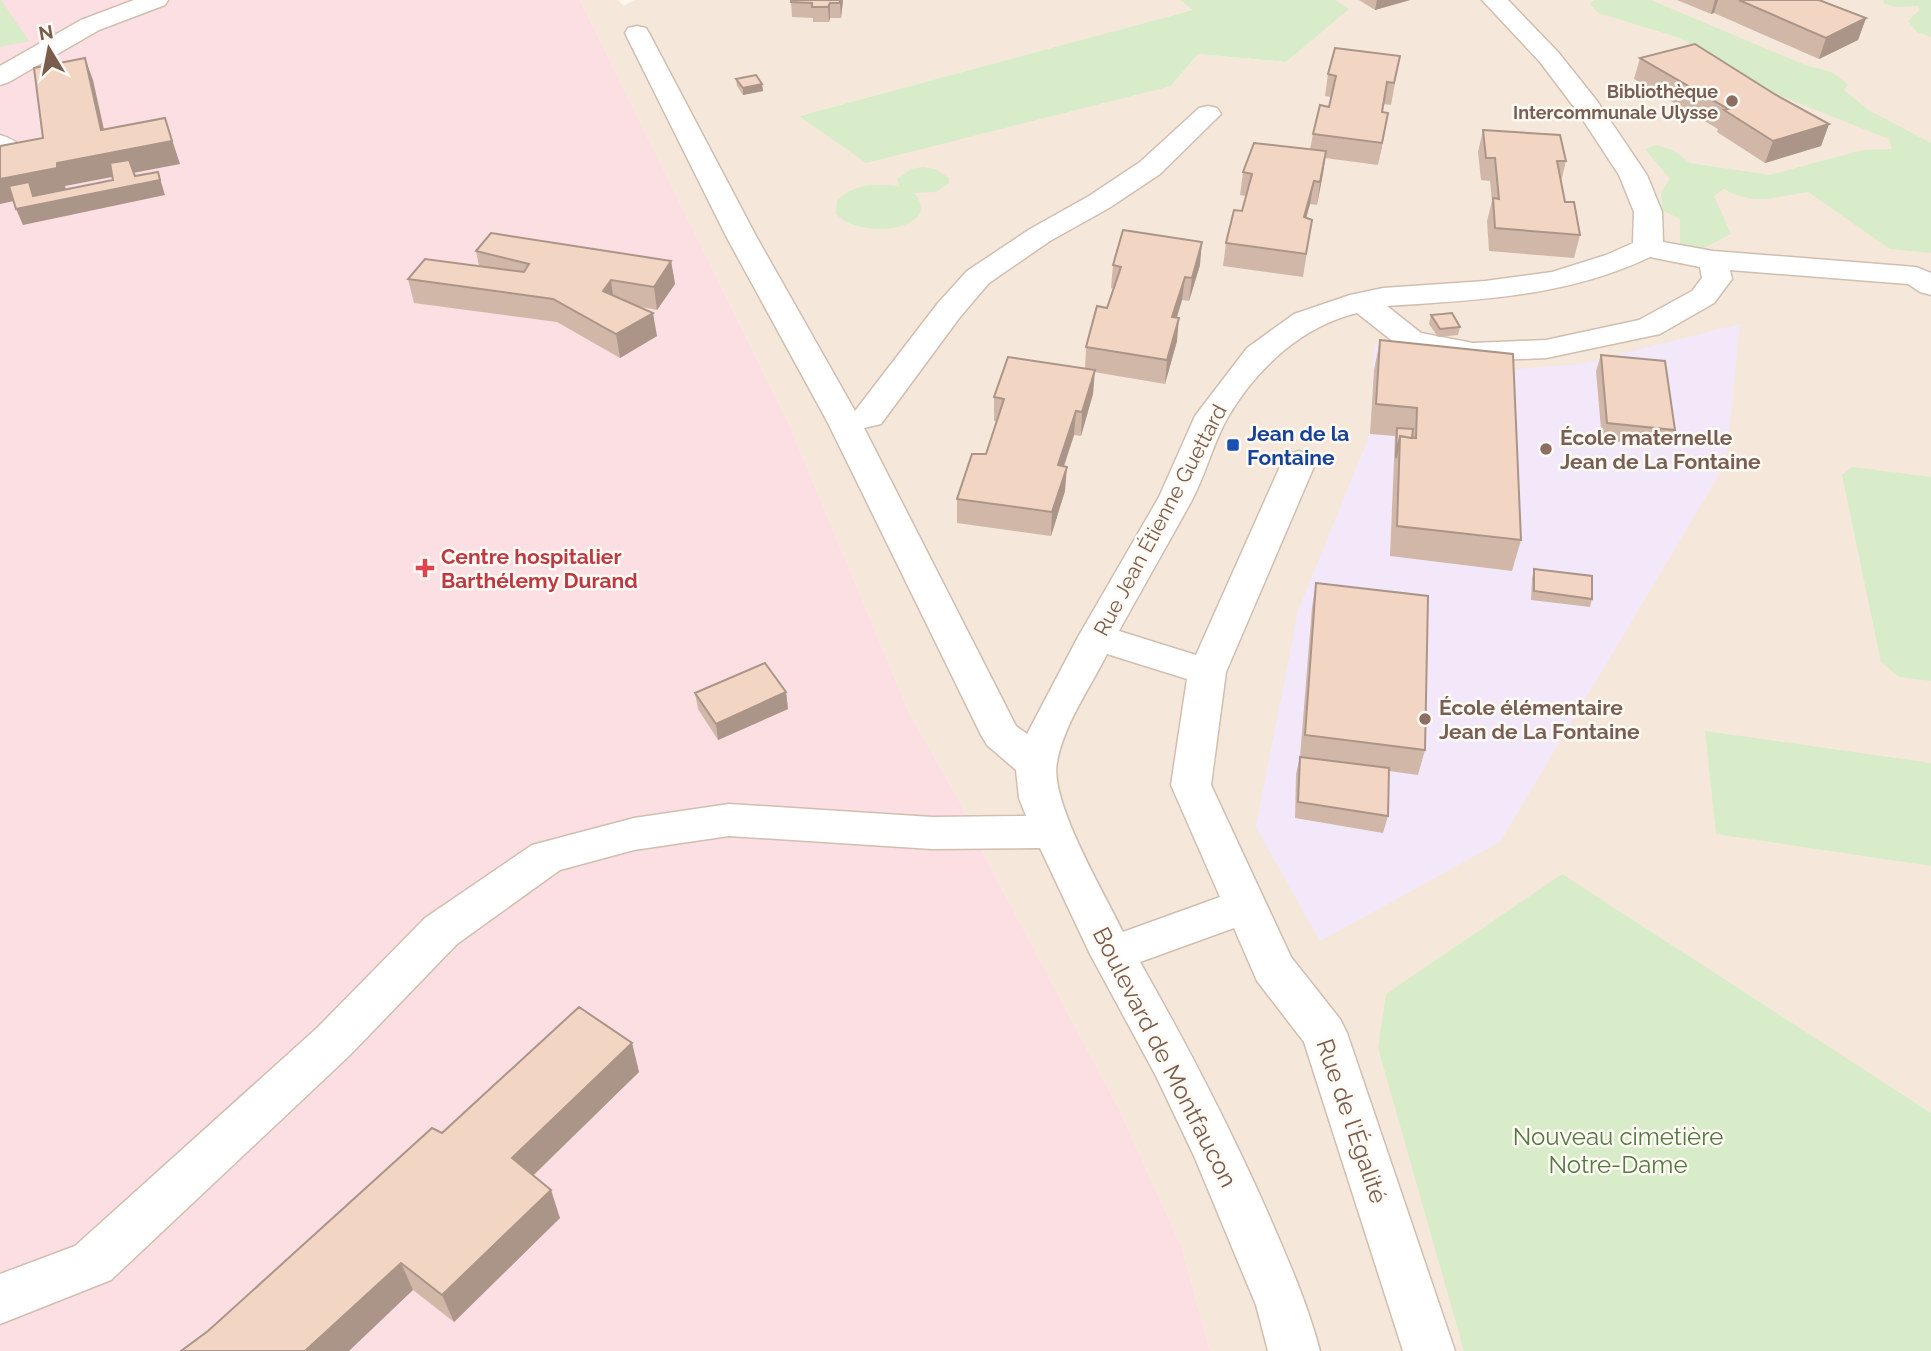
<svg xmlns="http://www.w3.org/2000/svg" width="1931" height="1351" viewBox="0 0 1931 1351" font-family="Raleway,sans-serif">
  <rect width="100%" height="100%" fill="#fdf6ec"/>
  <polygon fill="#f5e8da" points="580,0 618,0 624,6 634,0 1180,0 1194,10 799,116 1171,86 1198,54 1286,62 1348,9 1335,0 1931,0 1931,1351 1210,1351 1182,1248 1119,1109 986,859 962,806 909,712 789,424"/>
  <polygon fill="#f3e8fa" points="1740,324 1726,463 1500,842 1320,941 1256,827 1298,611 1370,434 1374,344 1437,350 1480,372 1582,364"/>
  <polygon fill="#fbdfe3" points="0,0 580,0 789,424 909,712 962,806 986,859 1119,1109 1182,1248 1210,1351 0,1351"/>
  <g fill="#d8ecc9">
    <polygon points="0,0 1,0 29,41 0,47"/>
    <polygon points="1180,0 1335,0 1349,9 1286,62 1198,54 1171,86 866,163 799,116 1193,10"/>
    <path d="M1594 0H1651L1805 65 1831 72 1848 84 1844 90 1867 109 1931 143V253L1890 249 1808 192C1776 197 1753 206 1724 189L1714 196 1731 234 1696 252 1680 244V219L1662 210 1661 192 1670 179 1645 149 1656 145 1673 150 1690 163 1770 175 1863 150 1892 149 1889 139 1758 87 1680 38 1598 13 1590 4Z"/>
    <polygon points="1884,0 1931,0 1931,37 1917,32 1908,21 1919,10 1919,6 1895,7 1883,3"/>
    <path d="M923 167 935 169 949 178V183L936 192 914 193C945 228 862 242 836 214L837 200C855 183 877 183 900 187L897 179 911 169Z"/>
    <polygon points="1852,467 1931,477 1931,681 1899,677 1881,662 1842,475"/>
    <polygon points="1705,731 1931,763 1931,866 1716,834"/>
    <polygon points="1562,874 1931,1113 1931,1351 1464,1351 1378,1048 1386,994"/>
  </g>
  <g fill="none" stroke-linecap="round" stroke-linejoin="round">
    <defs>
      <g id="minor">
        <polygon points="134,0 168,0 165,5 99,30 9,82 0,85 0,66 81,20"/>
        <path d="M1482 0H1508L1558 52 1597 101 1647 175 1662 212 1663 242 1713 251 1916 267 1931 273V295L1920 292 1908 284 1730 270 1732 279 1714 303 1660 334 1546 358 1473 361 1411 349 1400 347 1357 313C1302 326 1256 369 1228 417 1213 443 1206 474 1192 500 1168 544 1143 587 1119 631L1196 655 1282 462 1287 455 1299 451 1311 455 1316 462 1226 672 1211 785 1291 957 1340 1019 1347 1033 1455 1351H1403L1304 1042 1257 981 1234 928 1140 962C1186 1043 1229 1125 1267 1211 1287 1257 1307 1302 1320 1351H1268L1256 1305 1194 1156 1156 1076 1090 954 1040 848 932 849 729 836 634 850 560 870 457 944 350 1055 111 1280 0 1324V1274L75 1246 318 1027 425 918 532 845 634 818 729 804 932 817 1026 816 1019 798 1016 770 987 745 981 735 828 423 726 236 625 33 628 28 637 26 646 28 649 33 756 236 855 411 938 303 967 271 1030 229 1089 196 1140 162 1199 108 1208 106 1217 108 1221 114 1160 174 1109 208 1050 241 989 283 960 317 881 424 864 428 1016 726 1027 734 1078 637 1159 497 1195 416 1247 348 1294 314 1350 295 1383 288 1485 281 1552 272 1606 255 1633 243 1634 212 1619 175 1577 111 1540 62ZM1650 257 1700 267 1702 278 1692 291 1639 320 1546 340 1473 343 1421 333 1387 306C1477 300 1567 297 1650 257ZM1107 654 1187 679 1171 785 1220 897 1123 932C1105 894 1049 801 1057 762 1064 724 1090 688 1107 654Z"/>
        <path d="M0 135C11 138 19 143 26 152L22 158 0 162Z"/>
      </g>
    </defs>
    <use href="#minor" stroke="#d1beb0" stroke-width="3"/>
    <use href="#minor" fill="#fff" fill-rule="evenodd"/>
  </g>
  <g fill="#d1b7a8">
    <polygon points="843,0 841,18 830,18 829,22 813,22 813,18 792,17 791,2"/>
    <polygon points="1359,0 1410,0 1375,10"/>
    <polygon points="1677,0 1819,0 1866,18 1858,40 1819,59 1714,13 1711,14"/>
    <polygon points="1400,56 1391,105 1383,104 1382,112 1388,113 1378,165 1325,158 1317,205 1310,204 1306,218 1312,220 1303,277 1223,266 1226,243 1242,211 1246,196 1240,195 1243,172 1310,150 1313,134 1329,107 1331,97 1325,96 1328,74"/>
    <polygon points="1640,58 1776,95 1829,124 1821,146 1765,163 1717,132 1718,129 1634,79"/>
    <polygon points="736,79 762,84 763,91 743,95 737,86"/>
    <polygon points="1483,130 1566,161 1561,182 1565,202 1580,235 1574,258 1489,251 1487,221 1492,201 1490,181 1481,180 1478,152"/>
    <polygon points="476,251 671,261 675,284 657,310 641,307 657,336 620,358 557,322 414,303 408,279 479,266"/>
    <polygon points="1113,265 1200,265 1189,301 1182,300 1177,317 1177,341 1165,384 1094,372 1093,394 1081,436 1074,435 1064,467 1065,491 1051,536 957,523 957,499 986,454 997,421 994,421 994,397 1085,369 1086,347 1107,308 1114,289 1111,288"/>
    <polygon points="1431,315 1460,327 1458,335 1438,337 1429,324"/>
    <polygon points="1380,340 1521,540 1512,571 1390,556 1395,436 1370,434 1374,370"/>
    <polygon points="1601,355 1675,430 1670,447 1602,440 1596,371"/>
    <polygon points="1534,569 1592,599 1590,607 1531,600 1532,578"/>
    <polygon points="1316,583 1425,750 1418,775 1389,771 1388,816 1383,833 1295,818 1296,774 1300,757 1312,607"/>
    <polygon points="786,692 788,709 718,740 698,709 695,693"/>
    <polygon points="632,1043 639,1072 533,1176 560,1218 454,1322 413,1290 208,1331 442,1133"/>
  </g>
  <g fill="#aa9588">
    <polygon points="840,0 843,0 841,18 840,3"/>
    <polygon points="1377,0 1410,0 1375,10"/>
    <polygon points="1715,0 1718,0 1714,13 1711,14"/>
    <polygon points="830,3 830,18 829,22 828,7"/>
    <polygon points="1866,18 1858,40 1819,59 1826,38"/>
    <polygon points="85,58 93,80 109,152 101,130"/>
    <polygon points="762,84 763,91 743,95 743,88"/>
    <polygon points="1388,113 1384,136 1378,165 1382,143"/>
    <polygon points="165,118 180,164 65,186 66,190 158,172 165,195 23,225 16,209 33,197 0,204 0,179"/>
    <polygon points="1829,124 1821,146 1765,163 1773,141"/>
    <polygon points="1326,151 1323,174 1317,205 1320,182"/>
    <polygon points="1314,181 1310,204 1300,240 1304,217"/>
    <polygon points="1202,242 1200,265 1189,301 1192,278"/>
    <polygon points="671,261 675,284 657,310 654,287"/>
    <polygon points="1185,277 1182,300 1170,340 1172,317"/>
    <polygon points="611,280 614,303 603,291"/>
    <polygon points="653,313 657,336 620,358 616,334"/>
    <polygon points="1179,318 1177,341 1165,384 1167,360"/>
    <polygon points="1095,370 1093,394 1081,436 1082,412"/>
    <polygon points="1076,411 1074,435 1056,489 1058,465"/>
    <polygon points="1067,467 1065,491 1051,536 1052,512"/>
    <polygon points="786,692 788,709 718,740 716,724"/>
    <polygon points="632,1043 639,1072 521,1187 512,1158"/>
    <polygon points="551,1190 560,1218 454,1322 442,1295"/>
    <polygon points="401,1263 413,1290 349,1351 305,1351"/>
  </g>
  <g fill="#f3d5c3" stroke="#aa9588" stroke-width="2">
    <polygon points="791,0 840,0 840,3 830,3 828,7 812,7 812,3 791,2"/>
    <polygon points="1739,0 1819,0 1866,18 1826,38"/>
    <polygon points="1695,44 1776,95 1829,124 1773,141 1724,110 1728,109 1640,58"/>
    <polygon points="1335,48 1400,56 1394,83 1387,82 1382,112 1388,113 1382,143 1313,134 1320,105 1329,107 1336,76 1328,74"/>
    <polygon points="85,58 101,130 165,118 172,141 57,163 57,168 0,179 0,146 43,138 34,68"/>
    <polygon points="756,75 762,84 743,88 736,79"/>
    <polygon points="1483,130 1560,135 1566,161 1557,161 1565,202 1574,202 1580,235 1495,228 1493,198 1499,199 1495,158 1486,158"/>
    <polygon points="1254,143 1326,151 1320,182 1314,181 1304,217 1312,220 1306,254 1226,243 1234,210 1242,211 1252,174 1243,172"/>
    <polygon points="129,160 135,176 158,172 160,180 16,209 9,186 29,182 33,196 113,180 110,163"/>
    <polygon points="1123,230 1202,242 1192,278 1185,277 1172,317 1179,318 1167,360 1086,347 1097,306 1107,308 1121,267 1113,265"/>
    <polygon points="491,233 671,261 654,287 611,280 603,291 653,313 616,334 553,299 408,279 425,259 524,272 529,264 476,251"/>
    <polygon points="1452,313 1460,327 1440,329 1431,315"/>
    <polygon points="1380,340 1513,354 1521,540 1397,526 1400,436 1416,438 1417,408 1376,404"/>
    <polygon points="1601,355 1665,361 1675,430 1607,423"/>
    <polygon points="1008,357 1095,370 1082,412 1076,411 1058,465 1067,467 1052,512 957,499 972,454 986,454 1004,399 994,397"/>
    <polygon points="1397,428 1413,429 1412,438 1400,436 1396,458"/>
    <polygon points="1534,569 1592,576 1592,599 1534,591"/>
    <polygon points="1316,583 1428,596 1425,750 1305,735"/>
    <polygon points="765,663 786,692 716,724 695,693"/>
    <polygon points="1300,757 1389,768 1388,816 1298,802"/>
    <polygon points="579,1007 632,1043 512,1158 551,1190 442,1295 401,1263 305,1351 181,1351 208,1331 432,1128 442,1133"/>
  </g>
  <g fill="#8d6e63" stroke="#fffaf3" stroke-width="2.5">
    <circle cx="1732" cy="101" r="7"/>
    <circle cx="1546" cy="449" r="7"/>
    <circle cx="1425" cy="719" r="7"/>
  </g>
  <rect fill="#1a4fb4" stroke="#fffaf3" stroke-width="2.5" x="1226" y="438" width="14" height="14" rx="3.5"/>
  <path fill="#e0444e" stroke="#fffaf3" stroke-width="2.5" d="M421.5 557.5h7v7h7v7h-7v7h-7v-7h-7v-7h7z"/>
  <g text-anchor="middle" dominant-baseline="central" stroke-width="5" stroke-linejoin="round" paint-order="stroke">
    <g font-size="18" font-weight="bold" fill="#785e54" stroke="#fffaf3" text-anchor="end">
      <text x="1718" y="91">Bibliothèque<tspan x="1718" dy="21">Intercommunale Ulysse</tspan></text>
    </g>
    <g font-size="21" font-weight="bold" fill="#164399" stroke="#fffaf3" text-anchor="start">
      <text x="1247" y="433">Jean de la<tspan x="1247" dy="24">Fontaine</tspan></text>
    </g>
    <g font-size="21" font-weight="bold" fill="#785e54" stroke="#fffaf3" text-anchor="start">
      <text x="1560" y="437">École maternelle<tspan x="1560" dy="24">Jean de La Fontaine</tspan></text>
      <text x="1439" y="707">École élémentaire<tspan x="1439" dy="24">Jean de La Fontaine</tspan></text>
    </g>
    <g font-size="21" fill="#7a5c4d" stroke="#fffaf3">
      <text transform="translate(1160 520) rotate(-62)">Rue Jean Étienne Guettard</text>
    </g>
    <g font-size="21" font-weight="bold" fill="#be3a42" stroke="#fffaf3" text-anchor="start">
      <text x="441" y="556">Centre hospitalier<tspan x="441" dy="24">Barthélemy Durand</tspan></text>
    </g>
    <g font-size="24" fill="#7a5c4d" stroke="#fffaf3">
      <text transform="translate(1165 1057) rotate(63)">Boulevard de Montfaucon</text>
      <text transform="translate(1352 1121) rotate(71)">Rue de l'Égalité</text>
    </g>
    <g font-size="24" fill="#537a41" stroke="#fffaf3">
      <text x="1618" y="1136">Nouveau cimetière<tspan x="1618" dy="28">Notre-Dame</tspan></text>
    </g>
  </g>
  <g transform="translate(49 49) rotate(350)" stroke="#fffaf3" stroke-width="5" paint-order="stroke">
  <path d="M0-5L12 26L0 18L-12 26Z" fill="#7a5c4d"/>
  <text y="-10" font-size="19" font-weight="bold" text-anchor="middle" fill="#7a5c4d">N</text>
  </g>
</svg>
